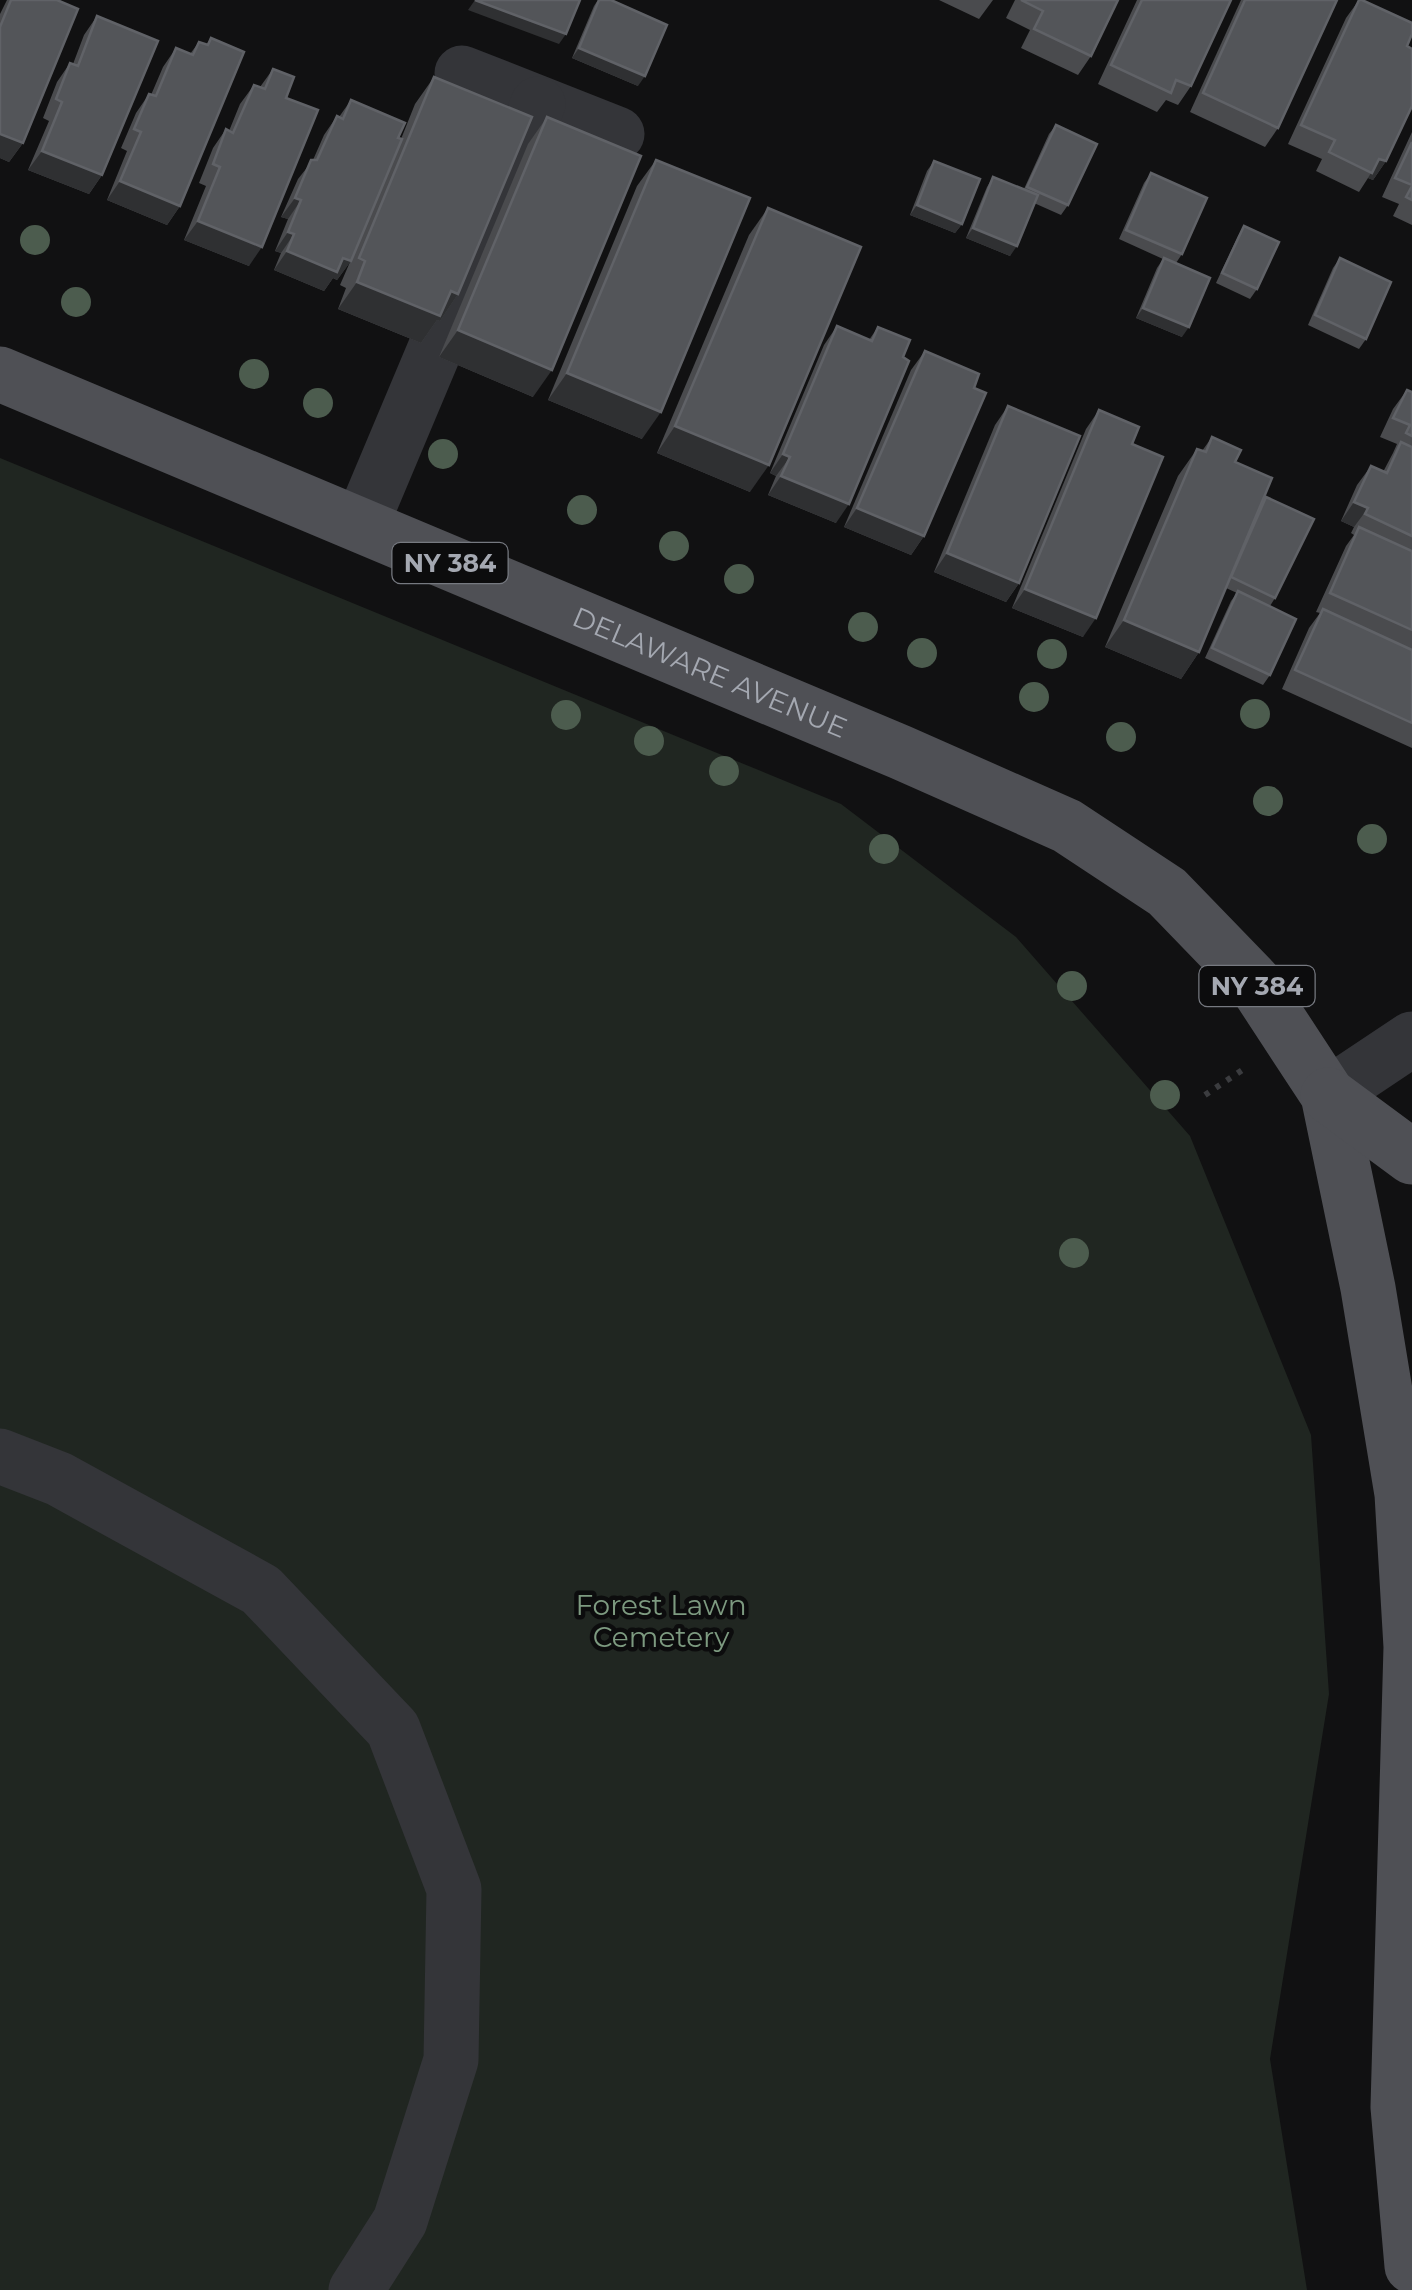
<svg xmlns="http://www.w3.org/2000/svg" width="1412" height="2290" viewBox="0 0 1412 2290" font-family="Montserrat,sans-serif">
  <rect width="100%" height="100%" fill="#111112"/>
  <polygon fill="#202621" points="0,458 841,804 1016,937 1190,1136 1311,1435 1329,1694 1270,2059 1307,2290 0,2290"/>
  <g fill="none" stroke-linecap="round" stroke-linejoin="round">
    <polyline stroke="#3b3c3f" stroke-width="6" stroke-dasharray="5 8" stroke-linecap="butt" points="1205,1095 1244,1069"/>
    <g stroke="#343539" stroke-width="55">
      <polyline points="462,73 617,134"/>
      <polyline points="361,525 538,104"/>
      <polyline points="1328,1095 1412,1039"/>
      <polyline points="0,1456 59,1479 261,1590 393,1729 454,1889 451,2060 400,2221 356,2290"/>
    </g>
    <g stroke="#4f5055" stroke-width="55">
      <path id="s1" d="M0 374 900 752 1067 826 1167 892 1254 982 1328 1095 1368 1288 1402 1494 1411 1647 1398 2107 1412 2266"/>
      <polyline points="1328,1095 1412,1157"/>
    </g>
  </g>
  <g fill="#4c5c4e">
    <circle cx="35" cy="240" r="15"/>
    <circle cx="76" cy="302" r="15"/>
    <circle cx="254" cy="374" r="15"/>
    <circle cx="318" cy="403" r="15"/>
    <circle cx="443" cy="454" r="15"/>
    <circle cx="582" cy="510" r="15"/>
    <circle cx="674" cy="546" r="15"/>
    <circle cx="739" cy="579" r="15"/>
    <circle cx="863" cy="627" r="15"/>
    <circle cx="922" cy="653" r="15"/>
    <circle cx="1052" cy="654" r="15"/>
    <circle cx="1034" cy="697" r="15"/>
    <circle cx="1255" cy="714" r="15"/>
    <circle cx="566" cy="715" r="15"/>
    <circle cx="1121" cy="737" r="15"/>
    <circle cx="649" cy="741" r="15"/>
    <circle cx="724" cy="771" r="15"/>
    <circle cx="1268" cy="801" r="15"/>
    <circle cx="1372" cy="839" r="15"/>
    <circle cx="884" cy="849" r="15"/>
    <circle cx="1072" cy="986" r="15"/>
    <circle cx="1165" cy="1095" r="15"/>
    <circle cx="1074" cy="1253" r="15"/>
  </g>
  <g fill="#4a4b4e">
    <polygon points="7,0 57,0 23,143 9,162 0,158 0,14"/>
    <polygon points="598,0 611,0 638,86 572,58 594,6"/>
    <polygon points="939,0 993,0 979,19"/>
    <polygon points="1015,0 1118,0 1091,56 1078,75 1021,48 1030,30 1006,18"/>
    <polygon points="1137,0 1231,0 1191,86 1178,105 1166,100 1157,112 1098,84"/>
    <polygon points="1241,0 1337,0 1278,128 1265,147 1190,112"/>
    <polygon points="1359,0 1407,46 1386,161 1373,180 1368,178 1359,192 1316,171 1322,159 1288,144 1346,18"/>
    <polygon points="97,16 102,175 89,194 28,170 49,121 43,118 57,82 70,63 73,64 84,35"/>
    <polygon points="211,38 180,206 167,225 107,200 127,151 121,148 136,113 149,94 151,95 163,67 176,48 190,54 199,42 206,45"/>
    <polygon points="273,69 286,98 249,266 184,240 206,186 199,183 213,148 226,129 229,131 240,104 254,85 260,87"/>
    <polygon points="434,77 458,294 440,321 437,320 421,343 338,309 346,288 340,285 350,262 337,280 333,278 324,291 274,270 281,253 275,251 288,219 281,217 298,179 313,160 324,135 337,116 339,117 351,100 401,139 415,104"/>
    <polygon points="547,117 533,397 439,357 528,144"/>
    <polygon points="1056,125 1068,205 1061,215 1034,203 1010,256 966,238 987,187 993,177 1024,189 1049,134"/>
    <polygon points="1412,132 1412,225 1393,216 1399,204 1382,197"/>
    <polygon points="656,160 642,439 548,400 637,186"/>
    <polygon points="934,161 962,224 955,233 910,215 927,171"/>
    <polygon points="1151,173 1182,254 1176,263 1182,337 1136,318 1157,268 1163,259 1119,239 1144,183"/>
    <polygon points="768,208 750,492 657,453 749,235"/>
    <polygon points="1244,226 1257,289 1250,299 1216,283 1238,236"/>
    <polygon points="1340,258 1366,339 1359,349 1308,325 1333,268"/>
    <polygon points="837,326 869,340 878,327 836,523 768,495 776,476 770,473 824,345"/>
    <polygon points="925,351 974,388 924,536 911,555 844,527 911,370"/>
    <polygon points="1407,390 1412,392 1412,748 1282,689 1309,628 1320,613 1316,612 1346,546 1354,535 1351,533 1354,527 1341,521 1357,485 1371,466 1383,472 1393,453 1397,444 1380,437 1393,409"/>
    <polygon points="1008,406 1019,583 1006,602 934,572 995,425"/>
    <polygon points="1099,410 1132,444 1083,637 1012,608 1086,429"/>
    <polygon points="1212,437 1235,462 1262,502 1275,598 1270,606 1270,675 1263,685 1205,658 1231,601 1237,593 1226,588 1199,652 1181,679 1105,647 1178,476 1197,449 1202,451"/>
  </g>
  <g fill="#2f3032">
    <polygon points="475,0 566,34 559,44 468,10"/>
    <polygon points="579,48 645,76 638,86 572,58"/>
    <polygon points="0,134 23,143 9,162 0,158"/>
    <polygon points="42,151 102,175 89,194 28,170"/>
    <polygon points="1379,159 1386,161 1373,180 1368,178"/>
    <polygon points="120,181 180,206 167,225 107,200"/>
    <polygon points="295,198 301,200 288,219 281,217"/>
    <polygon points="917,205 962,224 955,233 910,215"/>
    <polygon points="198,221 262,247 249,266 184,240"/>
    <polygon points="973,228 1017,246 1010,256 966,238"/>
    <polygon points="288,232 294,234 281,253 275,251"/>
    <polygon points="287,251 343,258 351,261 337,280 333,278 324,291 274,270"/>
    <polygon points="357,282 451,291 458,294 440,321 437,320 421,343 338,309"/>
    <polygon points="1143,308 1189,327 1182,337 1136,318"/>
    <polygon points="458,330 552,370 533,397 439,357"/>
    <polygon points="567,373 661,412 642,439 548,400"/>
    <polygon points="675,426 769,465 750,492 657,453"/>
    <polygon points="783,454 790,457 776,476 770,473"/>
    <polygon points="781,476 849,504 836,523 768,495"/>
    <polygon points="1354,502 1368,508 1354,527 1341,521"/>
    <polygon points="857,508 924,536 911,555 844,527"/>
    <polygon points="947,553 1019,583 1006,602 934,572"/>
    <polygon points="1025,589 1096,618 1083,637 1012,608"/>
    <polygon points="1124,620 1199,652 1181,679 1105,647"/>
  </g>
  <g fill="#535559" stroke="#606267" stroke-width="2.5">
    <polygon points="11,0 57,0 78,9 23,143 0,134 0,27"/>
    <polygon points="475,0 580,0 566,34"/>
    <polygon points="599,0 611,0 667,25 645,76 579,48"/>
    <polygon points="1021,0 1118,0 1091,56 1034,29 1043,11"/>
    <polygon points="1142,0 1231,0 1191,86 1176,80 1171,93 1111,65"/>
    <polygon points="1245,0 1337,0 1278,128 1203,93"/>
    <polygon points="1359,0 1362,0 1412,23 1412,34 1407,46 1412,49 1412,106 1386,161 1379,159 1372,173 1329,152 1335,140 1301,125"/>
    <polygon points="97,16 158,41 102,175 42,151 62,102 56,99 70,63 78,66"/>
    <polygon points="211,38 244,52 180,206 120,181 141,132 134,129 149,94 156,96 176,48 193,55 199,42 208,45"/>
    <polygon points="273,69 294,77 286,98 318,110 262,247 198,221 220,167 213,164 226,129 233,133 254,85 265,89"/>
    <polygon points="434,77 532,117 458,294 451,291 440,316 357,282 365,261 359,258"/>
    <polygon points="351,100 405,123 398,138 402,139 351,261 343,258 337,272 287,251 294,234 288,232 301,200 295,198 311,160 317,160 337,116 343,119"/>
    <polygon points="547,117 641,156 552,370 458,330"/>
    <polygon points="1056,125 1097,144 1068,205 1027,187"/>
    <polygon points="1412,142 1412,185 1395,178"/>
    <polygon points="656,160 750,198 661,412 567,373"/>
    <polygon points="934,161 980,179 962,224 917,205"/>
    <polygon points="1151,173 1207,198 1182,254 1126,230"/>
    <polygon points="993,177 1038,195 1017,246 973,228"/>
    <polygon points="1412,186 1412,200 1406,197"/>
    <polygon points="768,208 861,247 769,465 675,426"/>
    <polygon points="1244,226 1279,242 1257,289 1222,273"/>
    <polygon points="1164,258 1210,278 1189,327 1143,308"/>
    <polygon points="1340,258 1391,282 1366,339 1315,315"/>
    <polygon points="837,326 872,341 878,327 910,340 903,357 909,361 849,504 781,476 790,457 783,454"/>
    <polygon points="925,351 979,374 974,388 986,393 924,536 857,508"/>
    <polygon points="1407,390 1412,392 1412,436 1406,433 1410,425 1393,418"/>
    <polygon points="1008,406 1080,436 1019,583 947,553"/>
    <polygon points="1099,410 1139,427 1132,444 1163,457 1096,618 1025,589"/>
    <polygon points="1212,437 1241,450 1235,462 1272,478 1199,652 1124,620 1197,449 1206,452"/>
    <polygon points="1401,442 1412,447 1412,536 1365,514 1368,508 1354,502 1371,466 1387,473"/>
    <polygon points="1266,497 1314,519 1275,598 1231,577"/>
    <polygon points="1359,527 1412,551 1412,630 1330,593"/>
    <polygon points="1238,591 1296,619 1270,675 1212,648"/>
    <polygon points="1323,609 1412,650 1412,723 1295,670"/>
  </g>
  <g text-anchor="middle" dominant-baseline="central" stroke-width="9" stroke-linejoin="round" paint-order="stroke">
    <g fill="#0c0c0d" stroke="#767980" stroke-width="2.5">
      <rect x="392.5" y="543" width="115" height="40" rx="8"/>
      <rect x="1199.5" y="966" width="115" height="40" rx="8"/>
    </g>
    <g font-size="25" font-weight="bold" fill="#a4a8b1">
      <text x="450" y="563">NY 384</text>
      <text x="1257" y="986">NY 384</text>
    </g>
    <g font-size="28" fill="#a4a8b1" stroke="#0c0c0d">
      <text stroke="none"><textPath href="#s1" startOffset="770">DELAWARE AVENUE</textPath></text>
    </g>
    <g font-size="28" fill="#7d9a80" stroke="#0c0c0d">
      <text x="661" y="1605">Forest Lawn<tspan x="661" dy="32">Cemetery</tspan></text>
    </g>
  </g>
</svg>
